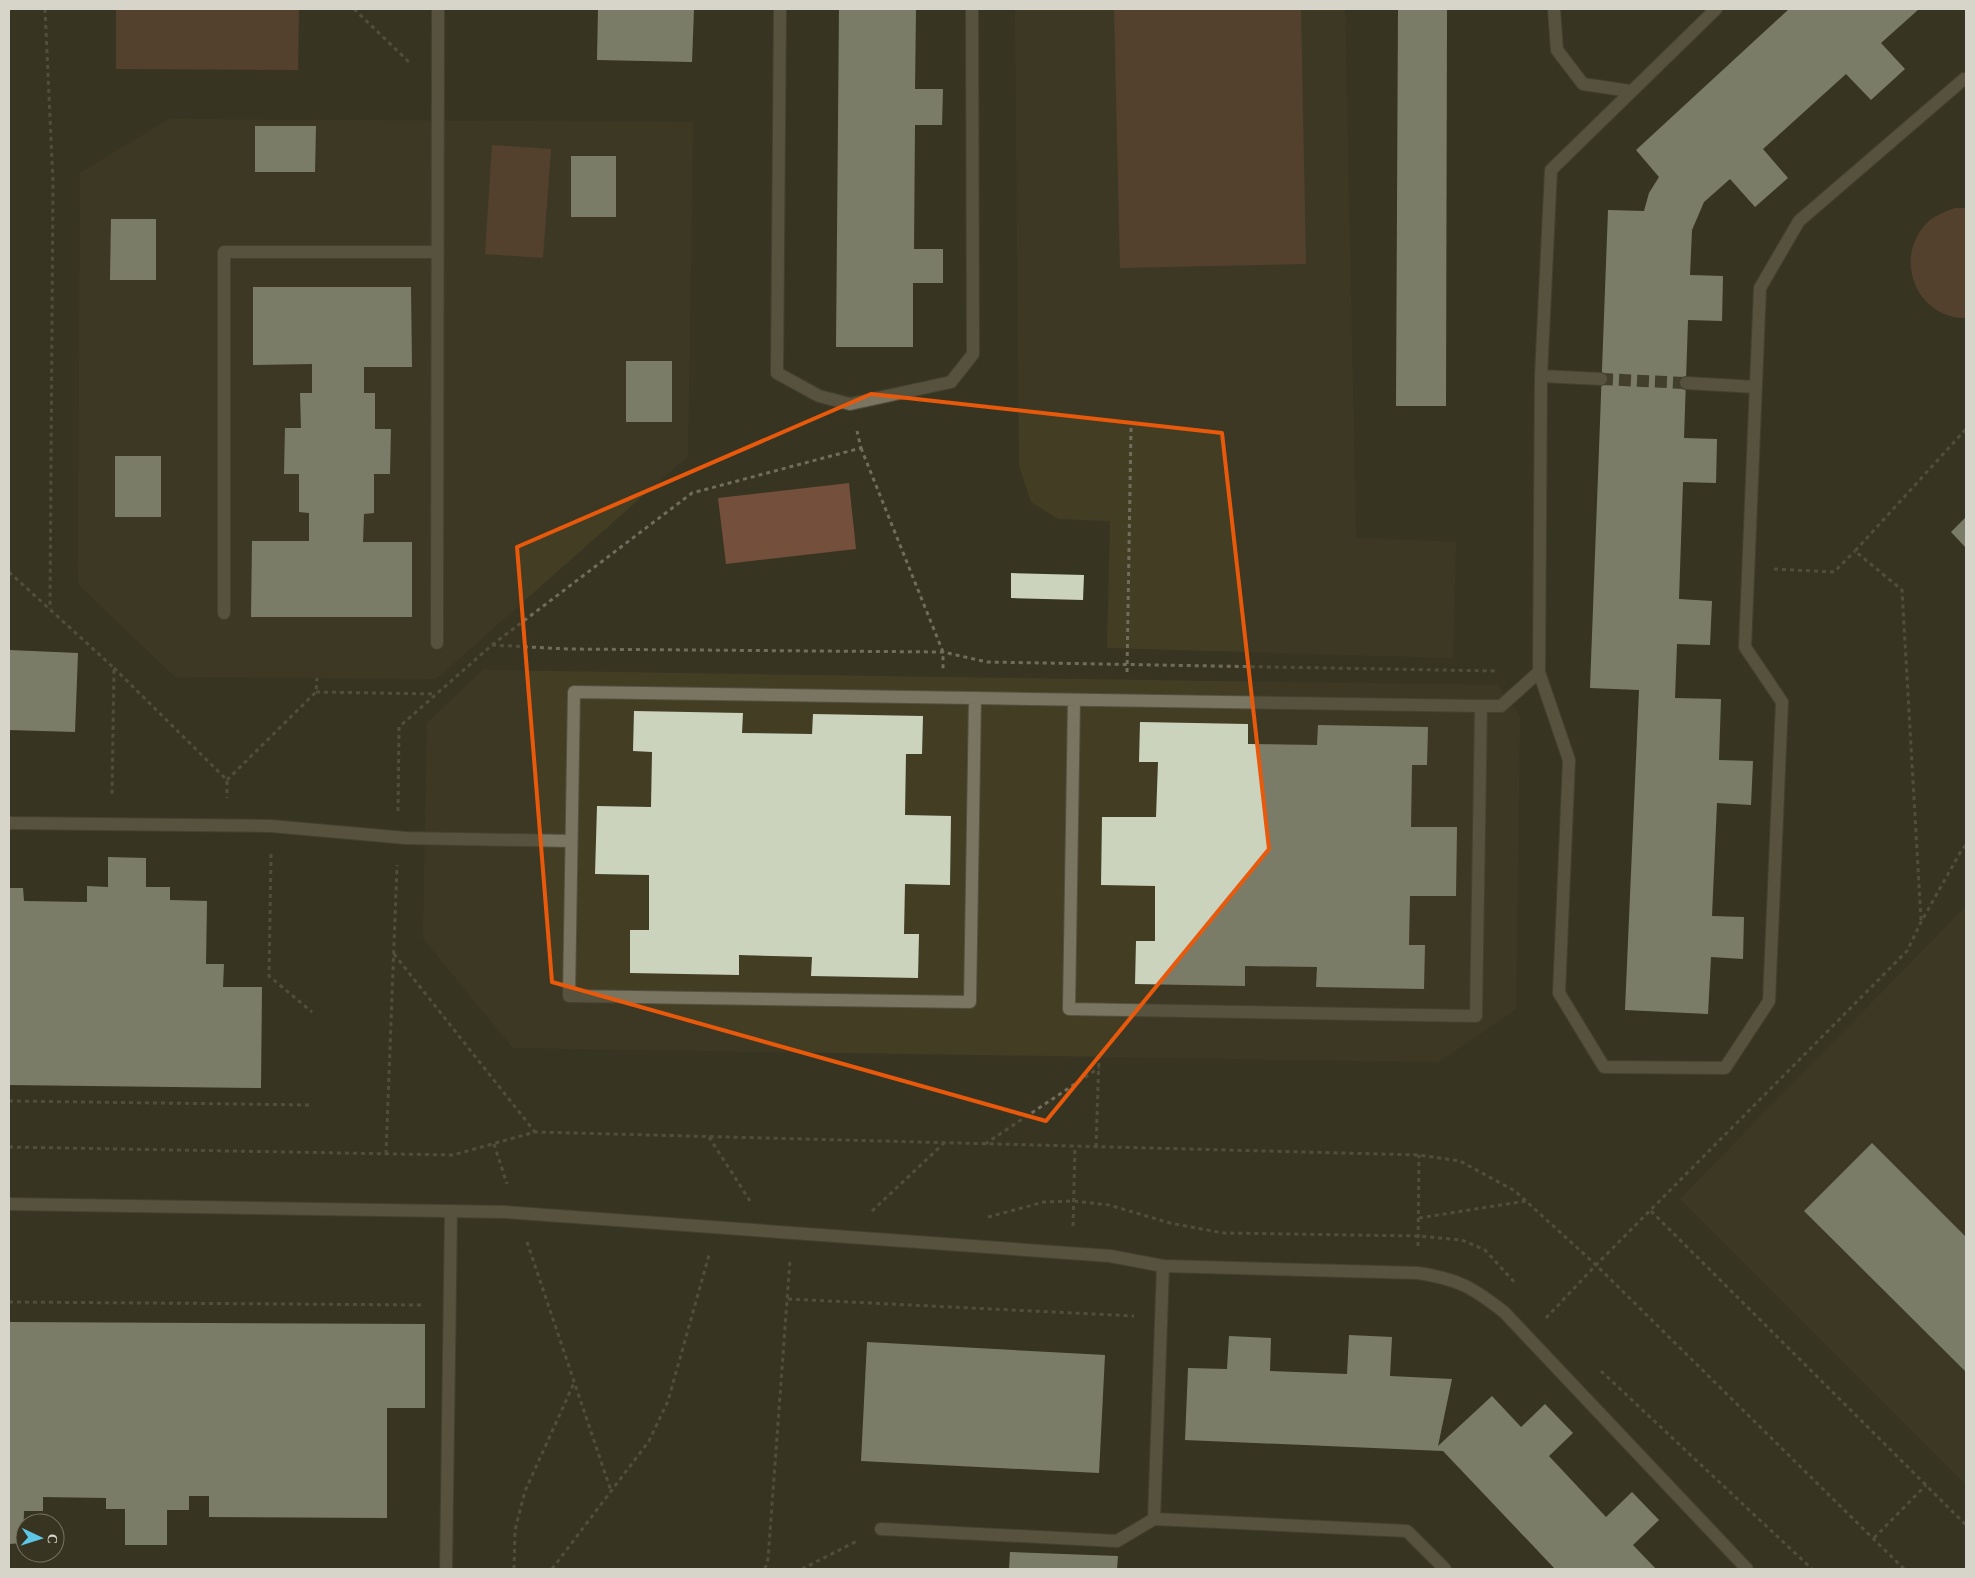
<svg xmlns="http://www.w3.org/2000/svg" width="1975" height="1578" viewBox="0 0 1975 1578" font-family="'Crimson Pro',serif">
  <rect width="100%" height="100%" fill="#383422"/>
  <g fill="#433d24">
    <polygon points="1015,9 1345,9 1356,538 1456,542 1453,658 1107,648 1110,521 1058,519 1031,502 1019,466"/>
    <polygon points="169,119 693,122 688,456 436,679 175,677 78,584 80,173"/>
    <polygon points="483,670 1497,685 1520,716 1516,1009 1439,1062 513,1048 423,938 427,723"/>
    <polygon points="1966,906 1966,1485 1680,1199"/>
  </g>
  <g fill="#744f3b">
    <polygon points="116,9 299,9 298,70 116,69"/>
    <polygon points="1114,9 1301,9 1306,264 1120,268"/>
    <polygon points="492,145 551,149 543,258 485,254"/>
    <path d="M1955 208H1966V318C1918 319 1893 261 1925 225 1933 216 1944 212 1955 208Z"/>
    <polygon points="849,483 856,549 726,564 718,498"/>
  </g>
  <g fill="#cbd3bd">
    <polygon points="598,9 694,9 692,62 597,60"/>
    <polygon points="839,9 916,9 915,89 943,89 942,125 915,125 914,249 943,249 943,283 913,283 913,347 836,347"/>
    <polygon points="1398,9 1447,9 1446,406 1396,406"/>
    <polygon points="1789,9 1919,9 1881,43 1905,69 1871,100 1846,74 1763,149 1788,178 1755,207 1730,179 1704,202 1692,230 1690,275 1723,276 1722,321 1688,320 1684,438 1717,439 1716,483 1683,482 1679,599 1712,601 1710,645 1677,644 1675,698 1721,699 1719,760 1753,761 1751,805 1717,803 1712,916 1744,917 1743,959 1711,957 1708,1014 1625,1010 1639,690 1590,688 1608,210 1644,211 1649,193 1659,177 1636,150"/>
    <polygon points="255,126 316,126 315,172 255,172"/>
    <rect x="571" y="156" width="45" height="61"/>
    <polygon points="111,219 156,219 156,280 110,280"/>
    <polygon points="253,287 411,287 412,367 364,367 364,393 375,393 375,429 391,429 390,474 374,474 374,513 364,514 363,542 412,542 412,617 251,617 252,541 309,541 309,513 299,512 299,474 284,474 285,428 301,428 300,393 312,393 312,364 253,365"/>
    <rect x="626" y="361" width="46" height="61"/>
    <rect x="115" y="456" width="46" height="61"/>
    <polygon points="1966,517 1966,548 1951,532"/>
    <polygon points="1011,573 1084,575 1083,600 1011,598"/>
    <polygon points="9,650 78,653 75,732 9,730"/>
    <polygon points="634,711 743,713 742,733 812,734 813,714 923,716 922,754 906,754 905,815 951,816 950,885 905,884 904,934 919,934 918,978 811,976 812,957 739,955 739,975 630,973 630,930 649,930 649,875 595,874 597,806 651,807 652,752 633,751"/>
    <polygon points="1140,722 1248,724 1248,744 1317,745 1318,725 1428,727 1427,765 1412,765 1411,827 1457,827 1456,896 1410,896 1409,945 1425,945 1424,989 1316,987 1317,967 1245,966 1245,986 1135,984 1136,941 1155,941 1155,886 1101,885 1102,817 1156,817 1158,762 1139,762"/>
    <polygon points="108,857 146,858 146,887 170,887 170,900 207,901 206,964 224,964 223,987 262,987 261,1088 9,1085 9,888 23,888 24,901 87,902 87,886 108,887"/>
    <polygon points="1872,1143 1966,1237 1966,1372 1804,1211"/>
    <polygon points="9,1322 425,1324 425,1408 387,1408 387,1518 209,1517 209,1496 189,1496 189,1510 167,1510 167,1545 125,1545 125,1509 106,1509 106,1498 43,1497 43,1511 24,1511 23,1543 9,1544"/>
    <polygon points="1349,1335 1392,1337 1390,1376 1452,1379 1438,1446 1492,1396 1521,1427 1545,1404 1573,1433 1549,1456 1606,1517 1632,1492 1659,1520 1633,1545 1656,1569 1555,1569 1443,1451 1185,1440 1188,1368 1227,1369 1229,1336 1271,1338 1270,1371 1347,1374"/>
    <polygon points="867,1342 1105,1355 1099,1473 861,1461"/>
    <polygon points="1010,1552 1118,1556 1117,1569 1009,1569"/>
  </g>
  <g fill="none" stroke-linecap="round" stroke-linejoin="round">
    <polyline stroke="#504c3b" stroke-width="12" stroke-dasharray="12 6" stroke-linecap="butt" points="1601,379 1686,383"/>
    <defs>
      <g id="minor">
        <polyline points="780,9 777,373 819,396 850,404 951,382 973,354 972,9"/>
        <polyline points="1554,9 1557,50 1583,84 1630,91"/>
        <polyline points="1716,9 1551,170 1541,376 1539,672 1569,760 1559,993 1604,1067 1725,1068 1769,1001 1782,702 1745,647 1760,288 1799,221 1964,79 1966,79"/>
        <polyline points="1541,376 1601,379"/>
        <polyline points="1686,383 1756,387"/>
        <polyline points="224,613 224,252 437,252"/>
        <polyline points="437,643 438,9"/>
        <polygon points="574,692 975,698 970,1002 569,996"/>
        <polyline points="975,698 1481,706 1476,1016 1069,1009 1074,700"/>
        <polyline points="1481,706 1501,706 1539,672"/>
        <polyline points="9,823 271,826 406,838 571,841"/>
        <path d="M9 1204 506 1212 1110 1256 1163 1266 1418 1273C1458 1279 1472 1287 1504 1312L1747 1569"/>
        <polyline points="1163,1266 1154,1519 1407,1531 1445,1569"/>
        <polyline points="881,1529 1117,1541 1154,1519"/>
        <polyline points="446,1569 451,1211"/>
      </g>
    </defs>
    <use href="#minor" stroke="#535040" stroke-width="14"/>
    <g stroke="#716d5e" stroke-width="3" stroke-dasharray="4 4" stroke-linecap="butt">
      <polyline points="45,9 53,182 50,609"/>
      <polyline points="354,9 409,62"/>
      <polyline points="861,448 943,652 943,669"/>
      <polyline points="1774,569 1834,572 1855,551"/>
      <polyline points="9,572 114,668 112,796"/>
      <polyline points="492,645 567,649 943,652 987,662 1498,671"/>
      <polyline points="114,668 227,780 227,798"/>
      <polyline points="1127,672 1131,427"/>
      <polyline points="316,692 436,694"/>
      <polyline points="227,780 316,692 317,678"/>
      <polyline points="398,811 399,727 492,645 692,493 861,448 857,431"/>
      <polyline points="271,854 269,976 312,1012"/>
      <polyline points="1921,920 1902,590 1855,551 1966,429"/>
      <polyline points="394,954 535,1132"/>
      <polyline points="9,1101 310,1105"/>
      <polyline points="709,1137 750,1201"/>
      <polyline points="494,1144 507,1184"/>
      <polyline points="985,1144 1099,1068"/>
      <polyline points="9,1147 453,1155 535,1132 1419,1155 1460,1161 1515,1191 1596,1265 1904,1569"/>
      <polyline points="1096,1147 1099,1057"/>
      <polyline points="386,1154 397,865"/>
      <polyline points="872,1211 944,1143"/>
      <polyline points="1651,1211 1966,1525"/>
      <polyline points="988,1217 1044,1202 1074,1201 1109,1205 1170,1223 1223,1233 1419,1236 1462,1240 1485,1250 1516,1284"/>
      <polyline points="1419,1218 1526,1201"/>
      <polyline points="1073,1226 1075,1146"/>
      <polyline points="527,1242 611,1491"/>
      <polyline points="1418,1246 1419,1155"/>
      <polyline points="788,1299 1134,1316"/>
      <polyline points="9,1302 421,1305"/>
      <polyline points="1546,1318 1596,1265 1907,951 1921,922 1961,851 1966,845"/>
      <polyline points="1601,1371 1812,1569"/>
      <polyline points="1874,1538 1926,1485"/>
      <polyline points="514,1569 515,1530 525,1491 574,1383"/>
      <polyline points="552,1569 649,1441 668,1401 709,1255"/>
      <polyline points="765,1569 768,1559 790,1260"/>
      <polyline points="802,1569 857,1541"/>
    </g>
    <use href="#minor" stroke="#7a7561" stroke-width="12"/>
  </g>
  <path d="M0 0H1975V1578H0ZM871 394 1222 433 1269 849 1046 1121 552 982 517 547Z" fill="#383422" fill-opacity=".55" fill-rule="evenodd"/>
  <path fill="none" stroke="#e8590c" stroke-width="4" stroke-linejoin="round" d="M871 394 1222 433 1269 849 1046 1121 552 982 517 547Z"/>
  <rect width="1975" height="1578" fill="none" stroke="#d7d5ca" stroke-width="20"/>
  <g transform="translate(40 1538) rotate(94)"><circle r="24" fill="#383422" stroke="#787465"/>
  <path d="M0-4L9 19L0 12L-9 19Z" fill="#5cc7e7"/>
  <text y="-8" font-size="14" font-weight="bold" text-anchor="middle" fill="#d7d5ca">С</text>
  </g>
</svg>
